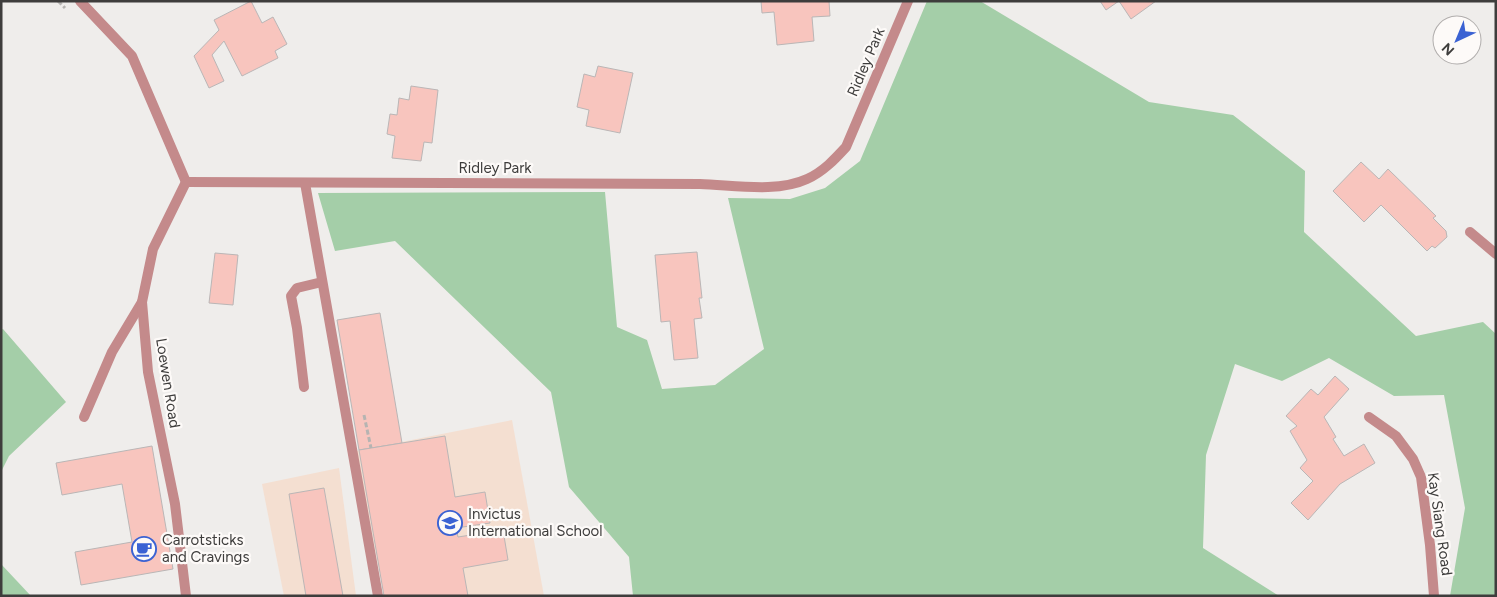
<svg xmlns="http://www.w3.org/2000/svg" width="1497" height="597" viewBox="0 0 1497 597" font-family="Figtree,sans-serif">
  <rect width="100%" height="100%" fill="#efedeb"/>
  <g fill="#f4dfd1">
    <polygon points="512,420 544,596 384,596 356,451"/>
    <polygon points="339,468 356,596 284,596 262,484"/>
  </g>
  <g fill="#a4cea8">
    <polygon points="927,1 980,1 1149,102 1233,115 1305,171 1304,232 1416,336 1483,322 1496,334 1496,596 1450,596 1465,508 1444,395 1394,396 1329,358 1282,381 1235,364 1206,455 1203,548 1279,596 633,596 629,557 569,487 551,392 395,241 335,251 318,193 605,192 617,327 647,340 662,389 715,385 764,349 728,198 790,199 825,188 860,161"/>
    <polygon points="3,329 66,402 9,456 1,472 1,330"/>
    <polygon points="1,564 31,596 1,596"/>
  </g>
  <g fill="#f8c5be" stroke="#bab6b6">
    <polygon points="251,1 262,23 273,17 287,44 275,51 278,58 242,76 224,41 212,55 224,81 209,88 194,56 219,30 214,20"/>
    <polygon points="761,1 829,1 830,16 812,17 814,41 777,45 774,12 762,13"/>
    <polygon points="1100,1 1119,1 1106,10"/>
    <polygon points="1119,1 1156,1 1131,19"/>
    <polygon points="598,66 633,73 620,133 586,126 589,110 577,107 584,74 595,77"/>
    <polygon points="411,86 438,90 432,143 424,142 421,161 392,158 395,136 387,134 390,114 397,115 399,98 409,100"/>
    <polygon points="1361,162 1379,179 1388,169 1436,216 1433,218 1446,231 1447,237 1435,248 1432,246 1427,251 1381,205 1364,222 1333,191"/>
    <polygon points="697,252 702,298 699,298 702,318 694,319 698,358 674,360 670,321 661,322 655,255"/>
    <polygon points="215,253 238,255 233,305 209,303"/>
    <polygon points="380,313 402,443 359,450 337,320"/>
    <polygon points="1335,376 1349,389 1324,417 1336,437 1333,439 1344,456 1364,444 1375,463 1340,484 1308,520 1291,503 1313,481 1300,468 1307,460 1290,431 1297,426 1286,416 1311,389 1318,395"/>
    <polygon points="445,436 455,497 485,492 490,523 456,528 458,537 503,530 508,560 463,568 468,596 384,596 359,450"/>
    <polygon points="152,446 173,569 81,585 75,552 132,542 122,484 62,495 56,463"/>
    <polygon points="324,488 343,596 306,596 289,494"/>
  </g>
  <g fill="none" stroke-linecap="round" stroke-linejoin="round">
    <g stroke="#b6b4b2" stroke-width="3" stroke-dasharray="5 2.5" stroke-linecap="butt">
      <polyline points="58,1 65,8"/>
      <polyline points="364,415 371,448"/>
    </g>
    <g stroke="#c48a8b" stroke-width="10">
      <polyline points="304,387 297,328 291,296 297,288 322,282"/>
      <polyline points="84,417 112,352 142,302"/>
    </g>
    <g stroke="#c48a8b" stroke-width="10">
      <polyline points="80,1 132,56 186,182"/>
      <path d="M186 182 700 184C734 185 777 193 807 179 823 172 835 159 846 147L908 1"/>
      <polyline points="186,182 153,249 142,302 148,372 175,504 186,596"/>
      <polyline points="305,183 378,596"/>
      <polyline points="1470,232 1496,254"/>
      <polyline points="1369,417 1396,436 1413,459 1421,477 1430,545 1434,596"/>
    </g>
  </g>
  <defs>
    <symbol id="school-ring" viewBox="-11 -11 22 22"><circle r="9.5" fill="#fdfaf8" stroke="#3b62d3" stroke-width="1.5"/><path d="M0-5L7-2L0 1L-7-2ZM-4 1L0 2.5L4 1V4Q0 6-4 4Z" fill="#3b62d3"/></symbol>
    <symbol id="cafe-ring" viewBox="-11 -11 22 22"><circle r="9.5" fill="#fdfaf8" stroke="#3b62d3" stroke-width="1.5"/><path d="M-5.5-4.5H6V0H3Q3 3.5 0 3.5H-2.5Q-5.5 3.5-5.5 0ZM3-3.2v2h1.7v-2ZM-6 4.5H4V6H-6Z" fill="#3b62d3"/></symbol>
  </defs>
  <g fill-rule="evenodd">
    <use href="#school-ring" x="436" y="509" width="28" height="28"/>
    <use href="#cafe-ring" x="130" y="535" width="28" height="28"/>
  </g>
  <g text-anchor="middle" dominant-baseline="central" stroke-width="4.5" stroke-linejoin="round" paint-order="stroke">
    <g font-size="15" fill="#3e3d3c" stroke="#fdfaf8">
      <text transform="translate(866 62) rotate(-67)">Ridley Park</text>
      <text x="495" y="168">Ridley Park</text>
      <text transform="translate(168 383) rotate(81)">Loewen Road</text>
      <text transform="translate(1440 524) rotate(82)">Kay Siang Road</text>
    </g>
    <g font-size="15" fill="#3e3d3c" stroke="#fdfaf8" text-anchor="start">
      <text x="468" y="514">Invictus<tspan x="468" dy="17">International School</tspan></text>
      <text x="162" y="540">Carrotsticks<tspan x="162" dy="17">and Cravings</tspan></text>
    </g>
  </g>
  <rect width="1497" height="597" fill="none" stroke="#3e3d3c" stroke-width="5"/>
  <g transform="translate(1457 40) rotate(224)"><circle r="24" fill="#fdfaf8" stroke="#b1aead"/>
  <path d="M0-4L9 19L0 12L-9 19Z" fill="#3b62d3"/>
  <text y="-8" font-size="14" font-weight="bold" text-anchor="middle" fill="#3e3d3c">N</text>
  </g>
</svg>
